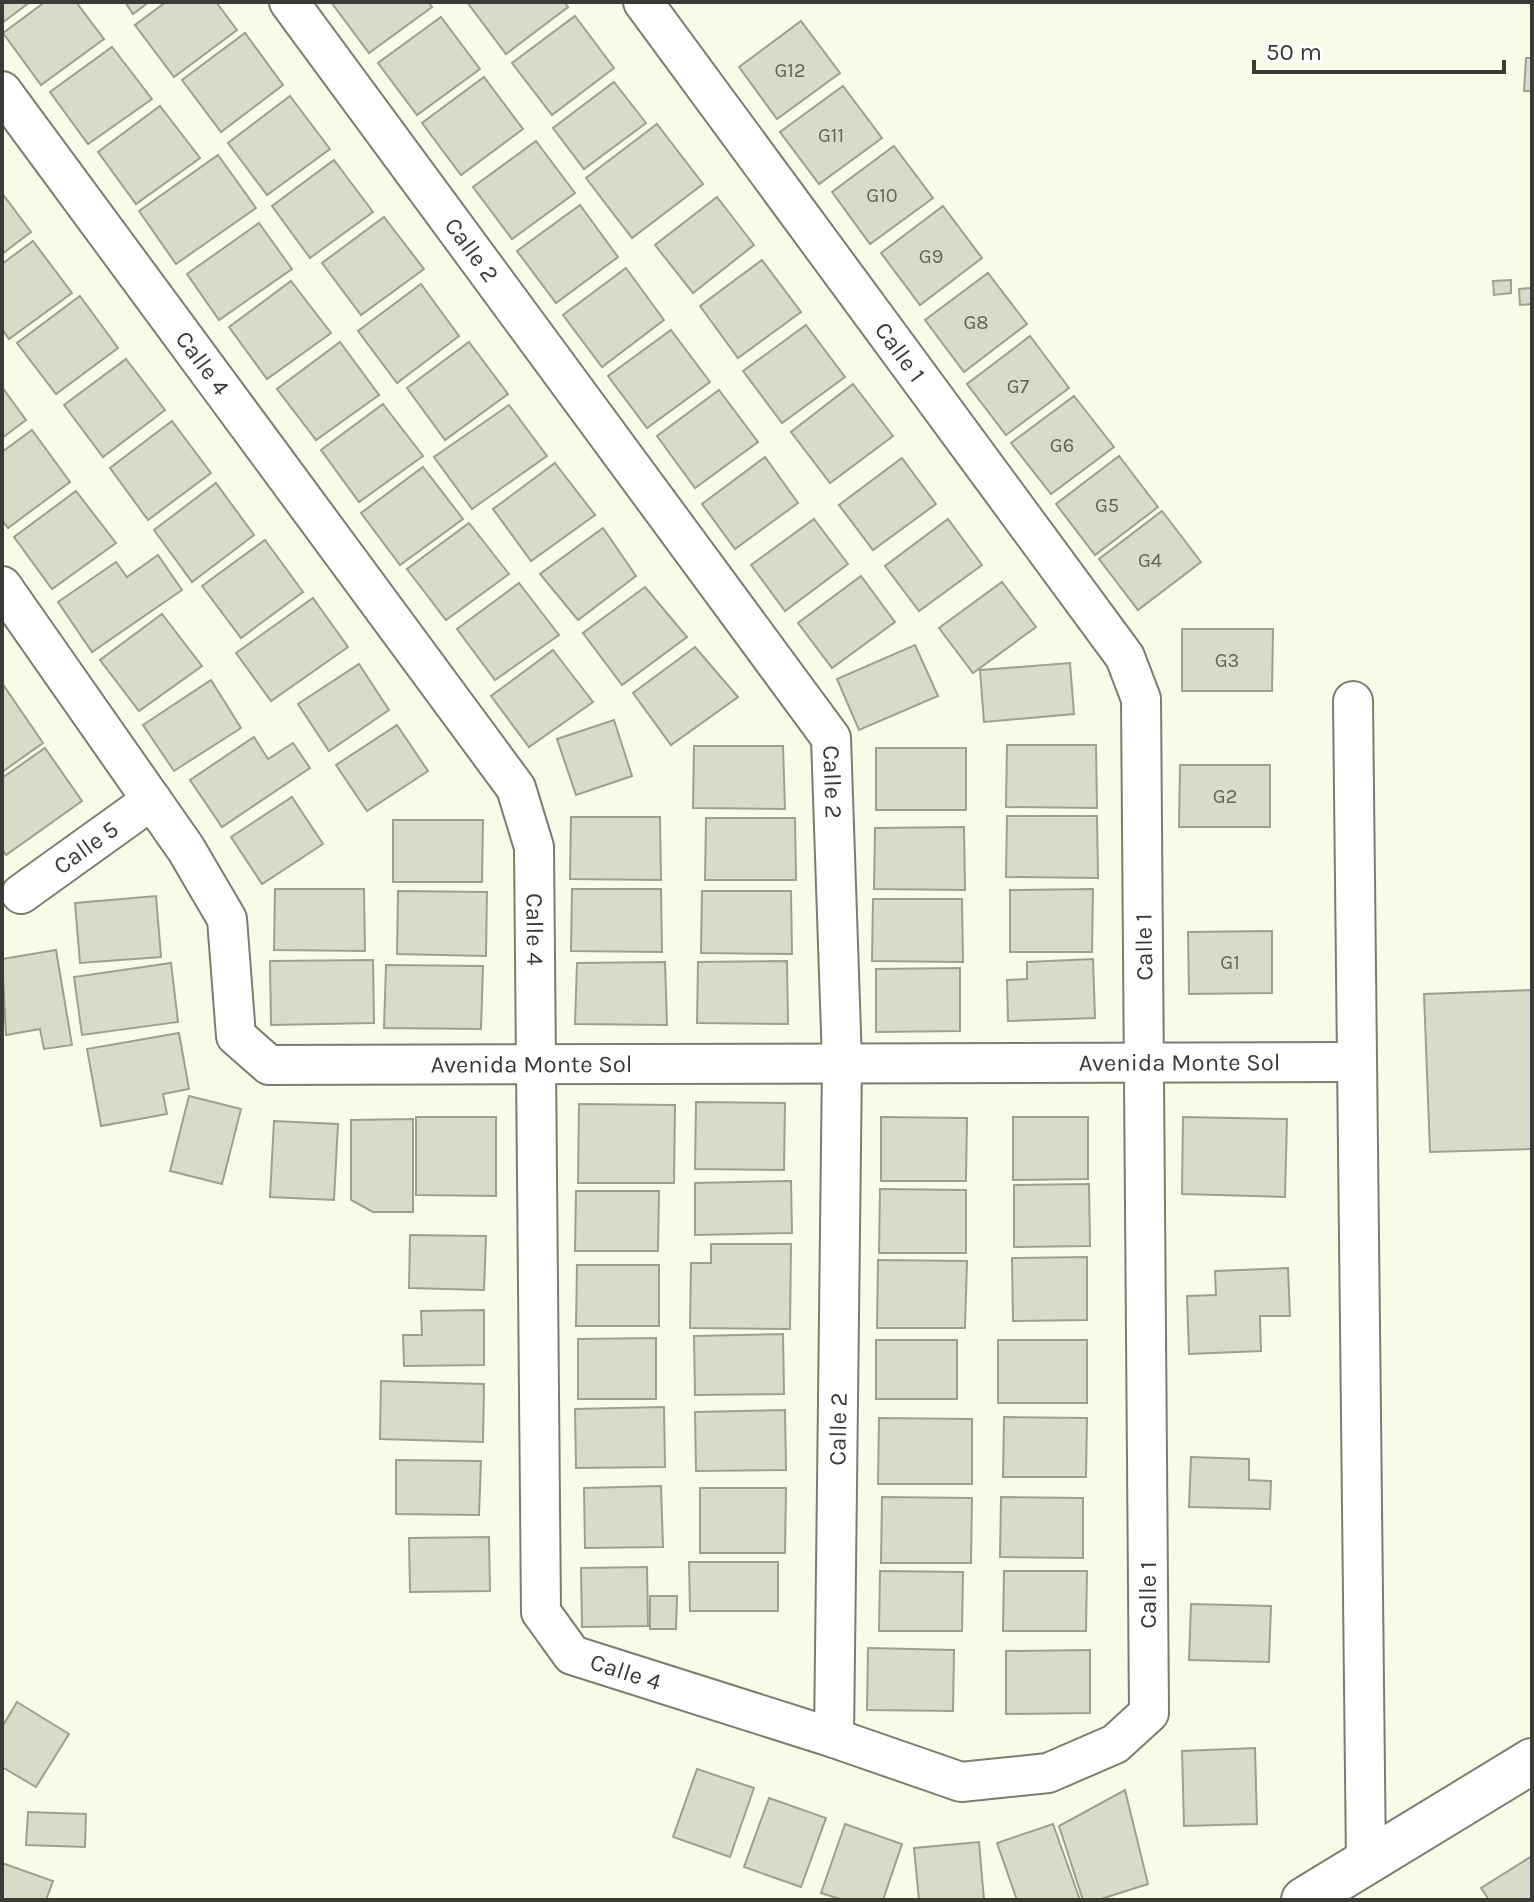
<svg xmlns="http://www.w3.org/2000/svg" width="1534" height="1902" viewBox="0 0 1534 1902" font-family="Karla,sans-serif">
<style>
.building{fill:#dadaca;stroke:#9f9f90;stroke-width:2}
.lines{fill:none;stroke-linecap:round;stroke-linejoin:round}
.street-casing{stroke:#7d7d6f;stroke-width:42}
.secondary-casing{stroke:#7d7d6f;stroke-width:48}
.street{stroke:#fff;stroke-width:38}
.secondary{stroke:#fff;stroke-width:44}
.labels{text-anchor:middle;stroke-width:6;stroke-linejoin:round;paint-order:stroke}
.number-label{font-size:20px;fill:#63635a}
.street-label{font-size:24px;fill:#3b3b35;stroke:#fff}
</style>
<rect width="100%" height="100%" fill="#fafae9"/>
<g class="building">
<polygon points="2,2 30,2 2,23"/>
<polygon points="45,2 76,2 104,39 41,85 3,33"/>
<polygon points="125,2 149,2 133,14"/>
<polygon points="166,2 216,2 237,30 174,77 135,25"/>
<polygon points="331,2 428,2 432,7 369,53"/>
<polygon points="467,2 564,2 568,7 506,54"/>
<polygon points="575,16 614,68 552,115 512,63"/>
<polygon points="441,17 480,69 417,115 378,63"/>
<polygon points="801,21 840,73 777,119 739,67"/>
<polygon points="245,33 283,85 221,132 182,80"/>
<polygon points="112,47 152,99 88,144 50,92"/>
<polygon points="1526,58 1532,58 1532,91 1524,91"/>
<polygon points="484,77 523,129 461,175 422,123"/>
<polygon points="614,82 646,123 584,169 553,128"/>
<polygon points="843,86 882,138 819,184 780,132"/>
<polygon points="290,96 330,149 267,195 228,143"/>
<polygon points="160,106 200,158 136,204 98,152"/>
<polygon points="657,124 703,184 632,238 586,178"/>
<polygon points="536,141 575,193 512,239 473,187"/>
<polygon points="894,146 933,198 870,244 832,192"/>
<polygon points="218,155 256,208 176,264 139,211"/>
<polygon points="334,160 373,212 310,258 272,206"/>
<polygon points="2,193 31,232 2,254"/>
<polygon points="717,197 754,245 693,293 655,245"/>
<polygon points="580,205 618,257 556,303 517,251"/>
<polygon points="943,206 982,258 920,305 881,253"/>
<polygon points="384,217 424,269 361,315 322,263"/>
<polygon points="259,223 292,269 219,320 187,274"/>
<polygon points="33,241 72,293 9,339 2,329 2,264"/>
<polygon points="762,260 801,312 738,358 700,306"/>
<polygon points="626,268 664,320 602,367 563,315"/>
<polygon points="988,273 1027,324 964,372 925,320"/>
<polygon points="1511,280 1511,293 1494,295 1493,281"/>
<polygon points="291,281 331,333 267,379 229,327"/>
<polygon points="421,284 459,336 397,383 358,331"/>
<polygon points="1532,288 1532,304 1520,305 1519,289"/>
<polygon points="80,296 118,348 56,394 17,343"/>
<polygon points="806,325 845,377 782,423 743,371"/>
<polygon points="671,330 710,382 647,428 608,376"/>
<polygon points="1030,336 1069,388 1006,435 967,384"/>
<polygon points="340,342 379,395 316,440 277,389"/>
<polygon points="469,342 508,394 445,440 407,388"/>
<polygon points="126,359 165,410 103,457 64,405"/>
<polygon points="853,384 893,436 830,483 791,432"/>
<polygon points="2,387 26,420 2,438"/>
<polygon points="719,390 758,442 695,488 657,436"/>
<polygon points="1074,396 1114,447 1051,494 1011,443"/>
<polygon points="383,404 423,456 359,502 321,450"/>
<polygon points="509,405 547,456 472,509 434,457"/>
<polygon points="172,421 211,473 148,520 110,468"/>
<polygon points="32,430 70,482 8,528 2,520 2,452"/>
<polygon points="1119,456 1158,507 1095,555 1056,504"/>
<polygon points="765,457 798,503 735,549 702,504"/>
<polygon points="902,458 936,504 873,550 839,505"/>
<polygon points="555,463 595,515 531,561 493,509"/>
<polygon points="423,467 463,519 400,565 361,513"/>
<polygon points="216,483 254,535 192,582 154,530"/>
<polygon points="76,491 116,543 52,589 14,537"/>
<polygon points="1162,511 1201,562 1138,610 1099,559"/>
<polygon points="814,519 848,564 785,611 751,565"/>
<polygon points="948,519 982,565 919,611 885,566"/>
<polygon points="469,523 509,574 446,620 407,569"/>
<polygon points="603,528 636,576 578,620 540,574"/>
<polygon points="265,540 303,592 241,638 202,586"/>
<polygon points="158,555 182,590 92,652 58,602 116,562 127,577"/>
<polygon points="861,576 895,622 832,668 798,623"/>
<polygon points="1002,582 1036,627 973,673 939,628"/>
<polygon points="519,583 559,635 495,680 457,629"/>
<polygon points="645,587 687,637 622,685 583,633"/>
<polygon points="313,598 348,647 271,701 236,653"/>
<polygon points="162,614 202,666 139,711 100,660"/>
<polygon points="1182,629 1273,629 1272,691 1182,691"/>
<polygon points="915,645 938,696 859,730 837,679"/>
<polygon points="695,647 738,697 671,745 633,693"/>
<polygon points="553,650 593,702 529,747 491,696"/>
<polygon points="1070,663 1074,714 984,722 980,670"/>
<polygon points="359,664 389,710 329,751 298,704"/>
<polygon points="211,680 241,728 174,771 143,725"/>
<polygon points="2,683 43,743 2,772"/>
<polygon points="614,720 632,776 576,795 557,739"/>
<polygon points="397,725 428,771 367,811 336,765"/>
<polygon points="254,737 268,759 293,743 310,768 222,827 190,780"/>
<polygon points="1007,745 1096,745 1097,808 1006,807"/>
<polygon points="694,746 783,746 785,809 693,808"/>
<polygon points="45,748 82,801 6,855 2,849 2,778"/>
<rect x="876" y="748" width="90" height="62"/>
<polygon points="1180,765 1270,765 1270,827 1179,827"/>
<polygon points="292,797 323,844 262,884 231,837"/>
<polygon points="1007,816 1097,816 1098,878 1006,877"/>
<polygon points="571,817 660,817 661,880 570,879"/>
<polygon points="706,818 795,818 796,880 705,880"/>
<polygon points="393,820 483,820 482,882 393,882"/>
<polygon points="964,827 965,890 874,889 875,828"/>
<polygon points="275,889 364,889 365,951 274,950"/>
<polygon points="572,889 661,889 662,952 571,951"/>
<polygon points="1093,889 1092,952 1010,952 1010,890"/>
<polygon points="398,891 487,892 486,956 397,954"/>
<polygon points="702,891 791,891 792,954 701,953"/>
<polygon points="156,896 161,957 80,963 75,903"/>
<polygon points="873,899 962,899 963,962 872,961"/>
<polygon points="1272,931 1272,993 1189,994 1188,932"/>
<polygon points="56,950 72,1045 44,1049 40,1029 6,1035 2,959"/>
<polygon points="1093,959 1095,1018 1008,1021 1007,980 1027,979 1027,962"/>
<polygon points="373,960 374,1023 271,1025 270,961"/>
<polygon points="787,961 788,1024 697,1023 698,962"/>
<polygon points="665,962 667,1025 575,1024 577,963"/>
<polygon points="171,963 178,1022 82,1035 74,977"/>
<polygon points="386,965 483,966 481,1029 384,1028"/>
<polygon points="960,968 960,1031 876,1032 876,969"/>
<polygon points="1532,990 1532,1149 1430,1152 1424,994"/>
<polygon points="179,1033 189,1089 163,1094 167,1114 101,1126 87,1049"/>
<polygon points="189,1096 241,1109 222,1184 170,1171"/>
<polygon points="696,1102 785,1103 784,1170 695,1169"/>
<polygon points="579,1104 675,1105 674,1183 578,1183"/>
<polygon points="416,1117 496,1117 496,1196 416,1195"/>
<polygon points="881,1117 967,1118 966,1181 881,1181"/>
<polygon points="1013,1117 1088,1117 1088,1179 1013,1180"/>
<polygon points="1183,1117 1287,1119 1285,1197 1182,1194"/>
<polygon points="413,1119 413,1212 373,1212 351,1200 351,1120"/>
<polygon points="274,1121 338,1124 334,1200 270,1197"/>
<polygon points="791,1181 792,1233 695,1235 695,1183"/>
<polygon points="1089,1184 1090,1246 1014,1247 1014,1185"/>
<polygon points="880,1189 966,1190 966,1253 879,1253"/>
<polygon points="576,1191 659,1191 658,1251 575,1251"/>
<polygon points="410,1235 486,1236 484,1290 409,1288"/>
<polygon points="711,1244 791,1244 790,1329 690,1328 691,1263 711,1263"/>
<polygon points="1087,1257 1087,1320 1013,1321 1012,1258"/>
<polygon points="878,1260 967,1261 965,1328 877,1328"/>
<polygon points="577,1265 659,1265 659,1326 576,1326"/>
<polygon points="1288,1268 1290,1316 1260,1316 1261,1351 1189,1354 1187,1296 1216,1295 1215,1271"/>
<polygon points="484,1310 484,1365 404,1366 403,1335 422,1335 421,1311"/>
<polygon points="783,1334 784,1394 695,1395 694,1336"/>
<polygon points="656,1338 656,1399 578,1399 578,1339"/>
<rect x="876" y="1340" width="81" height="59"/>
<rect x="998" y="1340" width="89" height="63"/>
<polygon points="381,1381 484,1384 483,1442 380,1439"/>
<polygon points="664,1407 665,1467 576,1468 575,1409"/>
<polygon points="785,1410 786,1470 696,1471 695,1412"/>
<polygon points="1004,1417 1087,1418 1086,1477 1003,1477"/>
<polygon points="879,1418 972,1419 972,1484 878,1484"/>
<polygon points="1191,1457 1249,1459 1249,1480 1271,1481 1270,1509 1189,1507"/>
<polygon points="396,1460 481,1461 479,1515 396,1514"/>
<polygon points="661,1486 663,1547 585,1548 584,1488"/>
<polygon points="700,1488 786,1488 785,1553 700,1553"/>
<polygon points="882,1497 972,1498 971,1563 881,1563"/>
<polygon points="1001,1497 1083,1498 1083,1558 1000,1557"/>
<polygon points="489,1537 490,1591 410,1592 409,1538"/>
<polygon points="689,1562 778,1562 778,1611 690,1611"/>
<polygon points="647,1567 648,1626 582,1627 581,1568"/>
<polygon points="880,1571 963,1572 962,1631 879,1631"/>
<polygon points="1004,1571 1087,1571 1086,1631 1003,1631"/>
<polygon points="650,1596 677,1596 676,1629 650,1629"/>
<polygon points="1191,1604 1271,1606 1269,1662 1189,1660"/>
<polygon points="868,1648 954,1650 953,1711 867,1710"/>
<polygon points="1090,1650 1090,1713 1006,1714 1006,1651"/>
<polygon points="17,1702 69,1734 36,1787 2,1767 2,1727"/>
<polygon points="1255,1748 1257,1824 1184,1826 1182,1751"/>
<polygon points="697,1769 754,1788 730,1857 673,1837"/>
<polygon points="1125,1790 1148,1884 1098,1900 1083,1900 1059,1826"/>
<polygon points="769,1798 826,1818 801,1887 744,1867"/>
<polygon points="28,1812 86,1814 85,1847 26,1845"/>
<polygon points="845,1824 902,1844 883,1900 843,1900 821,1893"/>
<polygon points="1053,1824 1080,1900 1017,1900 997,1843"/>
<polygon points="979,1842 984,1900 919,1900 914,1848"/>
<polygon points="1532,1856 1532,1900 1489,1900 1481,1888"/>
<polygon points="2,1863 53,1881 46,1900 2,1900"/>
</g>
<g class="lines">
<g class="street-casing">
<g id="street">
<path id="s1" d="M 289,2 L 831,738 L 842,1062 L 834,1738"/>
<path id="s2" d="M 2,91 L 516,788 L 534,847 L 541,1612 L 572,1655 L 834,1738 L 961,1782 L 1048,1773 L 1115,1744 L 1149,1713 L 1141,699 L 1125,657 L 643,2"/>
<path id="s3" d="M 2,586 L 186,849 L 227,919 L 236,1036 L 269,1065 L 1355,1062"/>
<polyline points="1353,701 1366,1863"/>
<path id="s4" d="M 21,894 L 152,800"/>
</g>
</g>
<g class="secondary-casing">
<polyline id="secondary" points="1304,1900 1532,1761"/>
</g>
<use href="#street" class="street"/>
<use href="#secondary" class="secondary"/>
</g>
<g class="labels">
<g class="number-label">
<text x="790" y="77">G12</text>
<text x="831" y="142">G11</text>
<text x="882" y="202">G10</text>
<text x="931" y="263">G9</text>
<text x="976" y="329">G8</text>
<text x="1018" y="393">G7</text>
<text x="1062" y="452">G6</text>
<text x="1107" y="512">G5</text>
<text x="1150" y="567">G4</text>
<text x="1227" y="667">G3</text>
<text x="1225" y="803">G2</text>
<text x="1230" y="969">G1</text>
</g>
<g class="street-label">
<text dy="8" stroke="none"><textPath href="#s1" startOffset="308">Calle 2</textPath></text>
<text transform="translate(900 352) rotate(54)" y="8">Calle 1</text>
<text dy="8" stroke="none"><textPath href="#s2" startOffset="338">Calle 4</textPath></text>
<text dy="8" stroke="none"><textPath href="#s1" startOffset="958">Calle 2</textPath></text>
<text dy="8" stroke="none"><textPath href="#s4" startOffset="80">Calle 5</textPath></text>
<text dy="8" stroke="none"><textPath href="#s2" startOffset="1010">Calle 4</textPath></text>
<text transform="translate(1144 947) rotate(-91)" y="8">Calle 1</text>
<text dy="8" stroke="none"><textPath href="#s3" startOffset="1474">Avenida Monte Sol</textPath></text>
<text dy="8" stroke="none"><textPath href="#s3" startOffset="826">Avenida Monte Sol</textPath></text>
<text transform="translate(838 1429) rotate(-89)" y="8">Calle 2</text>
<text transform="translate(1148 1595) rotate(-90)" y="8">Calle 1</text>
<text dy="8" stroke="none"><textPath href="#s2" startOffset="1802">Calle 4</textPath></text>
</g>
</g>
<rect width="1534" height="1902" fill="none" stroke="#3b3b35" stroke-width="8"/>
<path d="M1254 60v12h250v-12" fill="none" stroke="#3b3b35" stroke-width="4"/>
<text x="1266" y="60" font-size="24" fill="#3b3b35" stroke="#ffffff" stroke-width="6" paint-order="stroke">50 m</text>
</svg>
